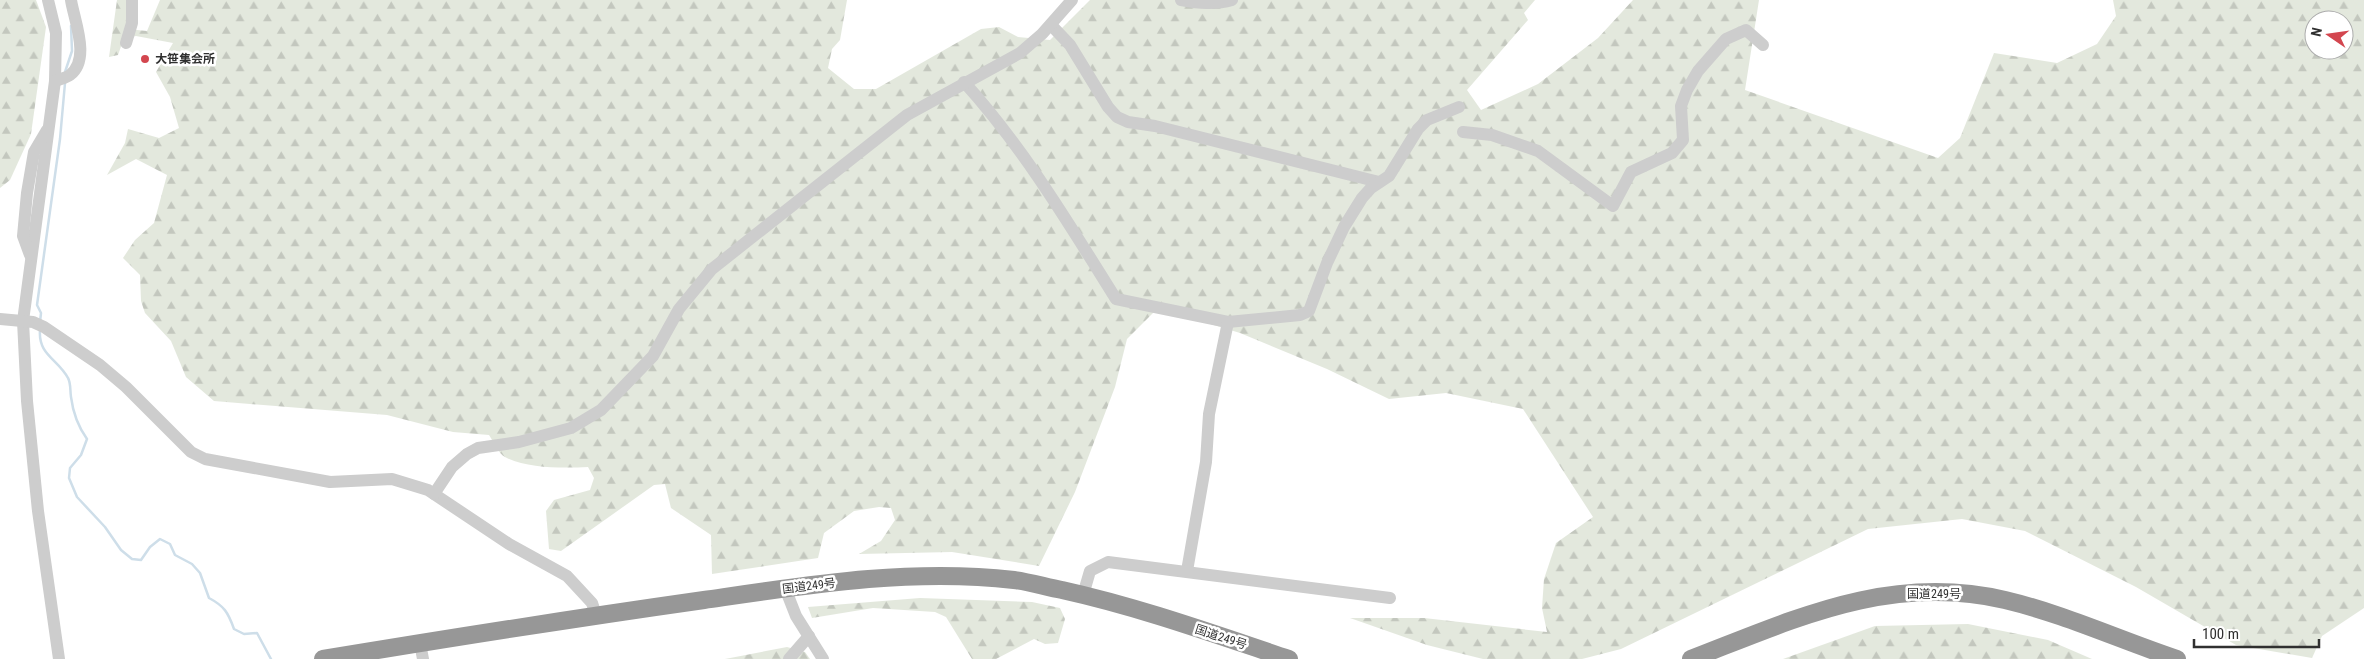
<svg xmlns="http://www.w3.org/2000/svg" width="2364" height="659" viewBox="0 0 2364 659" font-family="'Roboto Condensed','Noto Sans JP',sans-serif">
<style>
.forest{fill:url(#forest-firs);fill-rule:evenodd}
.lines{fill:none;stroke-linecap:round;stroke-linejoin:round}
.stream{stroke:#cedee9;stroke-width:2.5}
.minor{stroke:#cdcdcd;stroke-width:12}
.highway{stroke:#979797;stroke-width:18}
.poi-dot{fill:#d3464f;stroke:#fff;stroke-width:2}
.labels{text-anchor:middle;stroke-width:5;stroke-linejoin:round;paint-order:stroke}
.poi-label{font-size:12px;font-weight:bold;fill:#303030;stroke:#fff;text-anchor:start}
.street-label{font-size:12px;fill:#303030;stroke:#fff}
</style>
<defs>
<pattern id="forest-firs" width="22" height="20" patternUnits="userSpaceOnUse" patternTransform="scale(1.25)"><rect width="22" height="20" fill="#e3e8dd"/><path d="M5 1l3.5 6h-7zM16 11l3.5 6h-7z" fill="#c3c7be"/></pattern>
</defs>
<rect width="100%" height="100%" fill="#fff"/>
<g class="forest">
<polygon points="0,0 36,0 46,27 31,134 10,180 0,188"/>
<path d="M 117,0 L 131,0 L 127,29 L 147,31 L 160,0 L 847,0 L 840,40 L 832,49 L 828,68 L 854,89 L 876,89 L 981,29 L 999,27 L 1018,37 L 1050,40 L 1090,0 L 1535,0 L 1524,13 L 1528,20 L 1467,90 L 1481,110 L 1538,84 L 1598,38 L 1633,0 L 1759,0 L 1745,90 L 1938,158 L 1960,138 L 1994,53 L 2057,63 L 2097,44 L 2116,16 L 2113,0 L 2364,0 L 2364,608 L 2322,636 L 2312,658 L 2236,645 L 2136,587 L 2025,531 L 1962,519 L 1868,529 L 1621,649 L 1582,659 L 1483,659 L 1427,645 L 1350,618 L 1424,618 L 1547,632 L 1542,608 L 1544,579 L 1556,543 L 1593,517 L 1523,409 L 1446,393 L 1389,399 L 1327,369 L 1240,333 L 1158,308 L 1127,339 L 1115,387 L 1075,492 L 1039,566 L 952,552 L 859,554 L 881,541 L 895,520 L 891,508 L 879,507 L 854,511 L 824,533 L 818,558 L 712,574 L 711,535 L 671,508 L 665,484 L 654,485 L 561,551 L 549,549 L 546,511 L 554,500 L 590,490 L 594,478 L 588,467 C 565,468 527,469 505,457 C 499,454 493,441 489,435 L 453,432 L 387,415 L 214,401 L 186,377 L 171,341 L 145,313 L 141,301 L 140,275 L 123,258 L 135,240 L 154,223 L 167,175 L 136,159 L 107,175 L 125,143 L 128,129 L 159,138 L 179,128 L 170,97 L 156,72 L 173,43 L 136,36 L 124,38 L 118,55 L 109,57 ZM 2314,20 L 2344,20 L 2344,50 L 2314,50 Z"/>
<polygon points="920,598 1032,602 1060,608 1065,619 1058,643 1045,644 1034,639 996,659 972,659 946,617 935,612 873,608 812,618 808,607"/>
<polygon points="1968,624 2048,640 2092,659 1783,659 1875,626"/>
<polygon points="787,647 805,652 810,659 725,659"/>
</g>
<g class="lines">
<g class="stream">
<polyline points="65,72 72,51 71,26"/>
<polyline points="40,322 41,313 37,305 60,139 65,83"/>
<path d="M 40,330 C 38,355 58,359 68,378 C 71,383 70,391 71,397 C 73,413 77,425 87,439 L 81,455 L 70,468 L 69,478 L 77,497 L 105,527 L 121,550 L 132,559 L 141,560 L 150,547 L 160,539 L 170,544 L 175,555 L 192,564 L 200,573 L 209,598 C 224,606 228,612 234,629 L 244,634 L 257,633 L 271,659"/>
</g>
<g class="minor">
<polyline points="48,0 56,33 55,81 23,321 27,401 38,511 59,659"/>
<path d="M 1181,0 C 1198,3 1215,5 1232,0"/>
<polyline points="1051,25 1070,45 1108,107 1117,117 1128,122 1155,126 1379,182"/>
<polyline points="126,43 132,23 132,0"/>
<path d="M 55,81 C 60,79 66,78 70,75 C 91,59 74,20 71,0"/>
<path d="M 964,82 C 1023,147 1069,224 1116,299 L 1228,322 L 1300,315 L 1309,311 L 1327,263 L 1344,227 L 1362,198 L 1371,188 L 1389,176 L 1418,129 L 1427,120 L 1459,107"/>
<polyline points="1463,132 1492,135 1538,151 1613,206 1631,172 1672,153 1683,140 1681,106 1687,90 1698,71 1726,39 1746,30 1763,45"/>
<polyline points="30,255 23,236 27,193 34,152 47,130"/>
<polyline points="0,319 33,322 44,327 100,365 126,387 191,452 205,459 330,482 392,479 428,490 509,544 567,576 592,603 596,615"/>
<polyline points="434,494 452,467 467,454 478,448 519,442 571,428 601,410 653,356 679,309 712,269 907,115 1020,53 1042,34 1072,0"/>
<polyline points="1187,571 1206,462 1209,414 1228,322"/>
<polyline points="785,588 796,616 823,659"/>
<polyline points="1083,595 1090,571 1108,562 1390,598"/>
<polyline points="420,643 423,659"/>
<polyline points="789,659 809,636"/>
</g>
<g class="highway">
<path d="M 323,659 C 450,638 577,618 704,600 C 807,585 910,568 1014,580 C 1030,582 1046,587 1062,590 C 1139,607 1214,634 1289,659"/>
<path d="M 1691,659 C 1795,619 1890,573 2005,600 C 2064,614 2120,640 2177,659"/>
</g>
</g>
<circle class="poi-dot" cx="145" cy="59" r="5"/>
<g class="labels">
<g class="poi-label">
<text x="155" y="63">大笹集会所</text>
</g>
<g class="street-label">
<text transform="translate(809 586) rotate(-7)" y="4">国道249号</text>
<text x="1934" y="598">国道249号</text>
<text transform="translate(1221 637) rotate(18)" y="4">国道249号</text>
</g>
</g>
<g transform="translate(2329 35) rotate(283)"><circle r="24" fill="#ffffff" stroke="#acacac"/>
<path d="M0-4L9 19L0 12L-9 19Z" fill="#d3464f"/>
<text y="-8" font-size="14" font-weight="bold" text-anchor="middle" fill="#303030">N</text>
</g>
<path d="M2194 639v8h125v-8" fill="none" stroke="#303030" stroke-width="2.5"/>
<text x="2202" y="639" font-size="15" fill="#303030" stroke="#ffffff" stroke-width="4" paint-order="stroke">100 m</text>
</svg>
